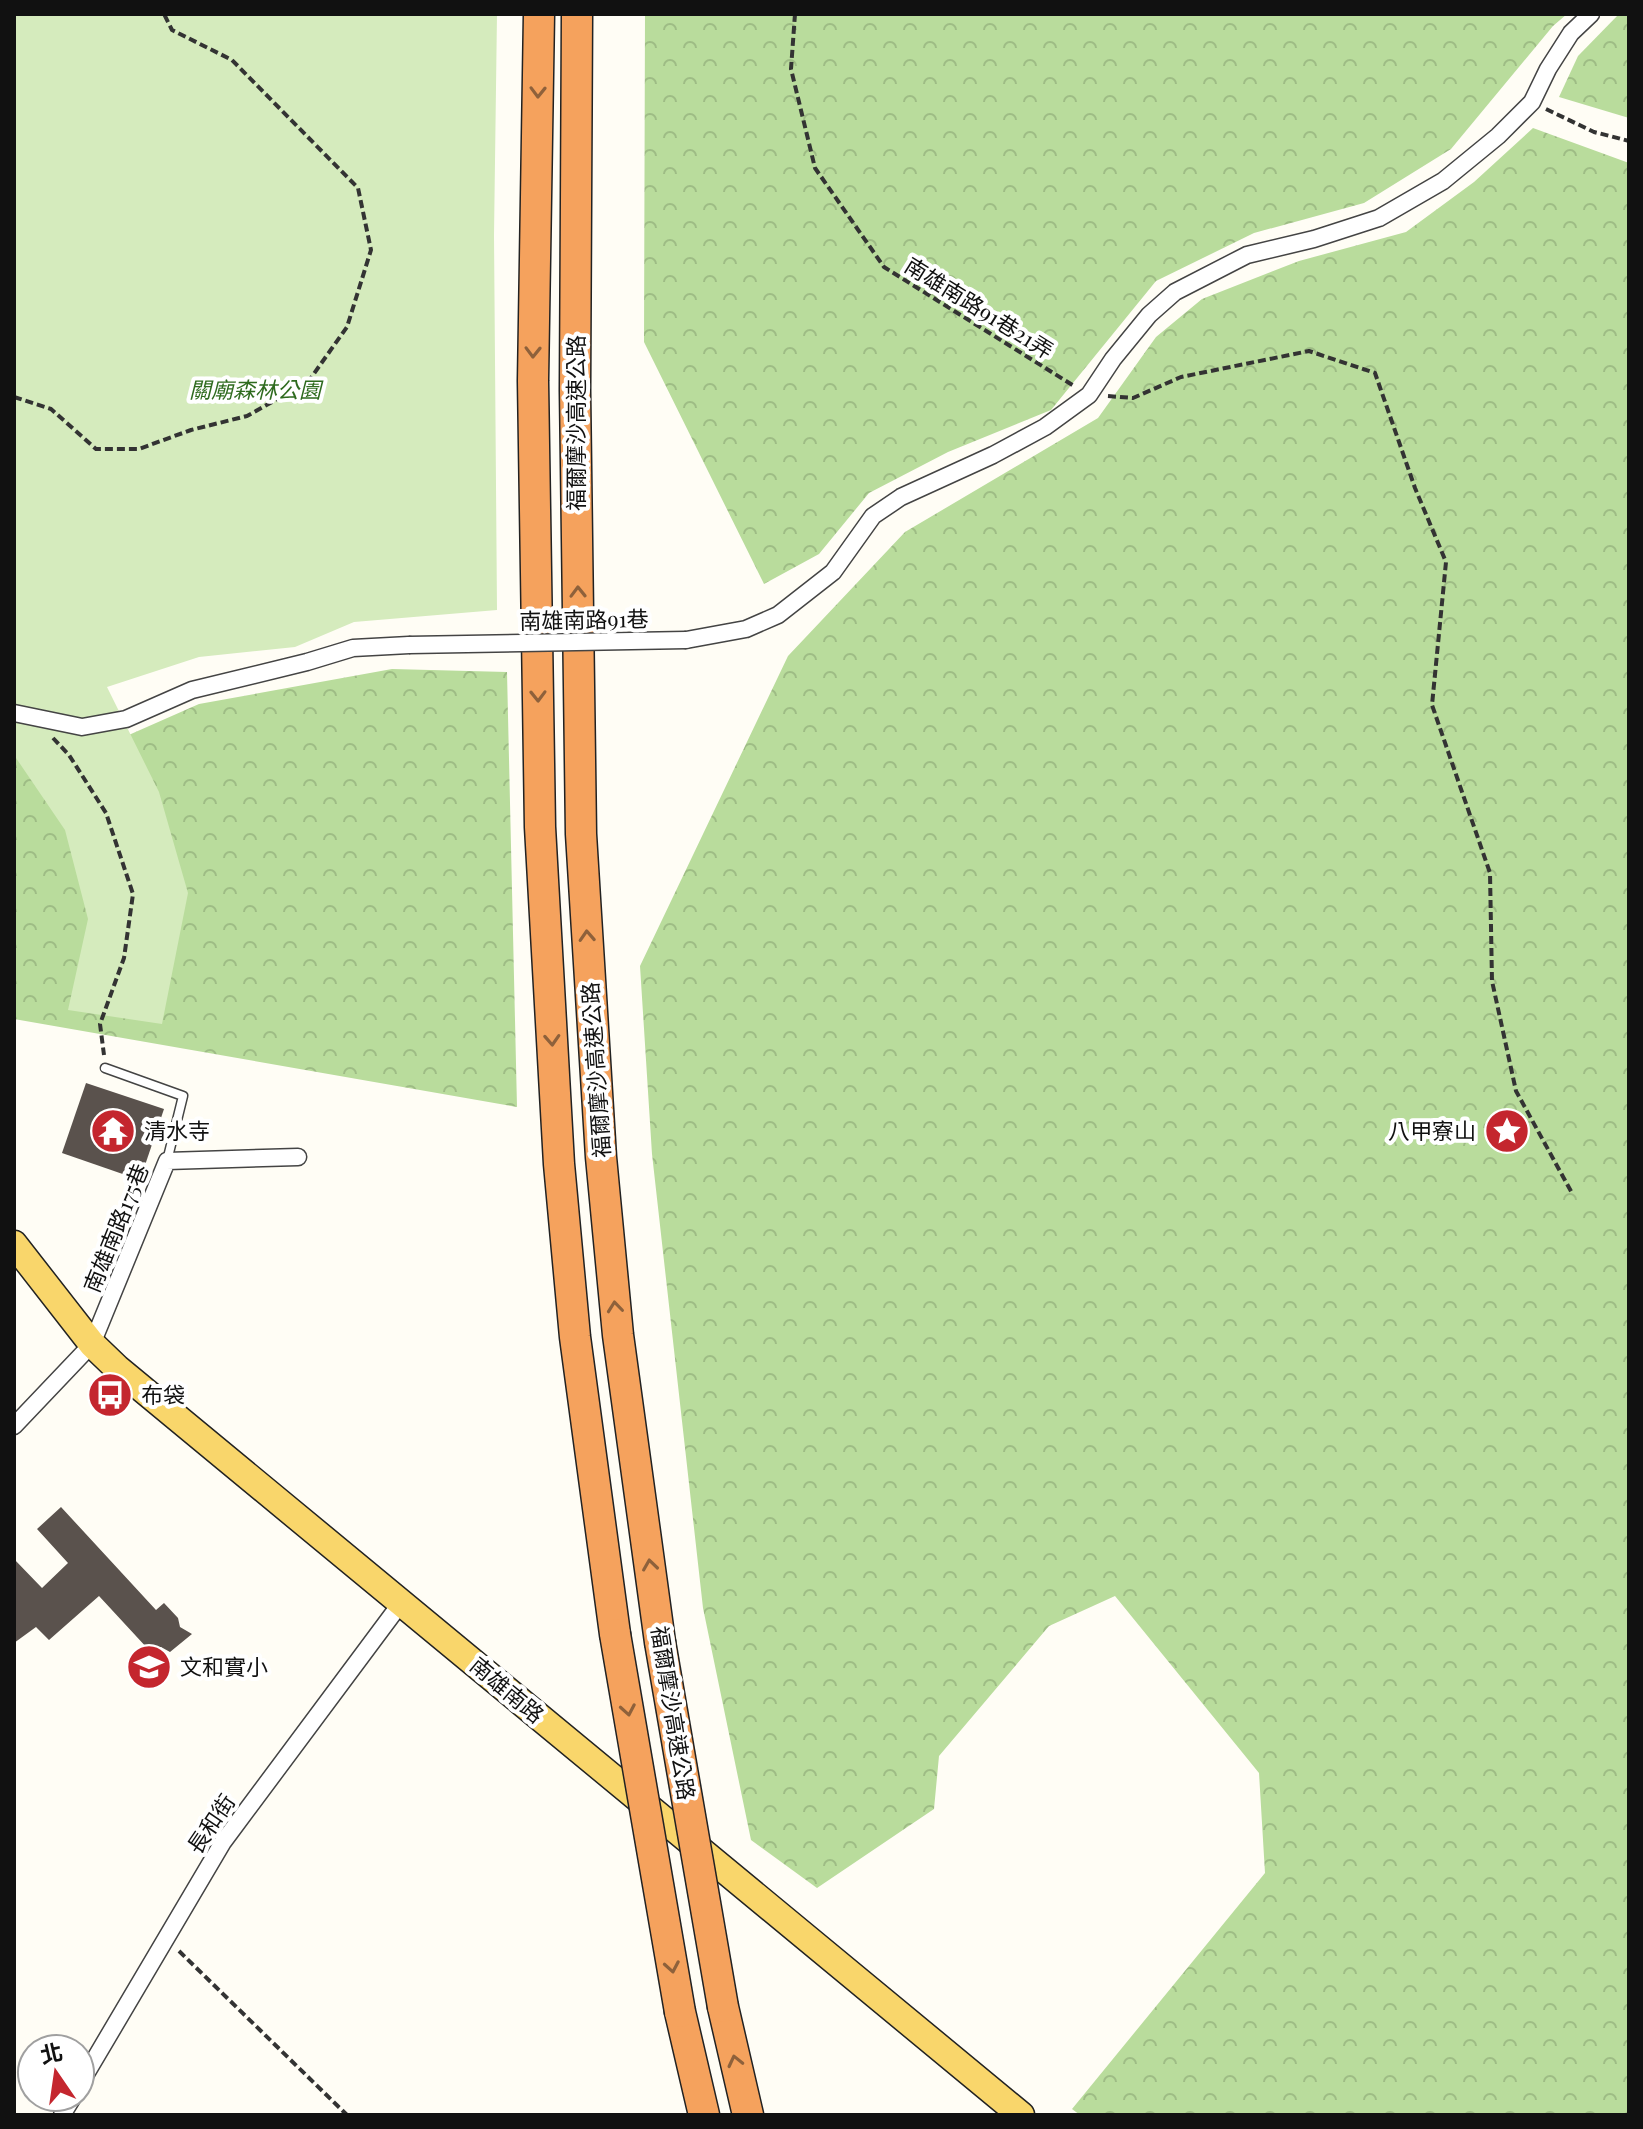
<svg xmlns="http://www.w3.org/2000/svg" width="1643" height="2129" viewBox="0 0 1643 2129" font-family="'Playfair Display','Noto Sans TC',serif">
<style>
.forest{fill:url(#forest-crowns)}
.park{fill:#d5ebbd}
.building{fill:#5a524d}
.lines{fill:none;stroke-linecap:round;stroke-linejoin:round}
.lane-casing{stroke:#444;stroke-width:11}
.street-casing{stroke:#444;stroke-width:19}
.primary-casing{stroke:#222;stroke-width:29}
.highway-casing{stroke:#222;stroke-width:33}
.path{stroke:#333;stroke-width:4;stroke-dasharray:8 4;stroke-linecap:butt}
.lane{stroke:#fff;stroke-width:8}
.street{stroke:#fff;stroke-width:16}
.primary{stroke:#f9d66b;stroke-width:26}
.highway{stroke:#f5a25d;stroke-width:30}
.street-bridge-casing{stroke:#444;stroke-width:19;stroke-linecap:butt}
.highway-bridge-casing{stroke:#222;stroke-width:33;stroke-linecap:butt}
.street-bridge{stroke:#fff;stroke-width:16}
.highway-bridge{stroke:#f5a25d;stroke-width:30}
.oneway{stroke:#8e613b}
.labels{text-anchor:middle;stroke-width:8;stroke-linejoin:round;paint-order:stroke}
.street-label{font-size:22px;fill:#111;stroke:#fff}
.park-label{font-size:22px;font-style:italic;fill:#2f6b1f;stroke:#fff}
.poi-label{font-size:22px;fill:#111;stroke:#fff;text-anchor:start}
</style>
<defs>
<pattern id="forest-crowns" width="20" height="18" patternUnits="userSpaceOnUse" patternTransform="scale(2)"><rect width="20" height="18" fill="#b9dc9c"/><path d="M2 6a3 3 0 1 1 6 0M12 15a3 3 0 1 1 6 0" fill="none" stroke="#9ebc85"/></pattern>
</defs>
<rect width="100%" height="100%" fill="#fffdf5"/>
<g class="forest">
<polygon points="645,14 1567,14 1553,26 1451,149 1364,203 1254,233 1156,281 1051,410 948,452 869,493 819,554 764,584 644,342"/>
<polygon points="1619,14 1629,14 1629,118 1559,97 1578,56"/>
<polygon points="1533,128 1629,163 1629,2115 1080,2115 1072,2109 1265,1873 1259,1773 1115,1596 1049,1626 939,1756 934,1809 817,1888 751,1840 703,1608 652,1154 640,966 788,656 905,532 1098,418 1156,337 1202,299 1299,261 1406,232 1474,182"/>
<polygon points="392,669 507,672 517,1107 14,1019 14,736 82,749 131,734 199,704"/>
</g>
<polygon class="park" points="14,14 497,14 494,235 497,610 354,622 295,647 199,657 107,687 159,792 188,893 162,1024 68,1010 88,919 65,830 14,755"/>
<g class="building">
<polygon points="86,1083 164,1109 140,1180 62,1153"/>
<polygon points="61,1507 156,1610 164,1603 178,1618 180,1627 192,1634 170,1652 161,1647 148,1649 99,1596 49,1640 36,1627 14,1643 14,1559 42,1588 68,1563 37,1529"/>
</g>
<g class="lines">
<g class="lane-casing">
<polyline id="lane" points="105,1068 183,1096 167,1161"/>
</g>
<g class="street-casing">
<g id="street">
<polyline points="686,640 746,629 778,615 833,572 873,516 901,497 993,455 1045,427 1089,395 1113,359 1149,315 1175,292 1247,255 1314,239 1379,218 1443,181 1498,136 1532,102 1548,69 1571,33 1591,14"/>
<polyline points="14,713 82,727 126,719 192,690 307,662 353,648 409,645"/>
<polyline points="14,1426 92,1344 167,1161 298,1157"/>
<polyline points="80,2084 223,1842 401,1603"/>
<polyline points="62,2115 73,2097"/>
</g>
</g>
<g class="primary-casing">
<polyline id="primary" points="14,1244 92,1344 117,1368 1021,2115"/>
</g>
<g class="highway-casing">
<g id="highway">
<polyline points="539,14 533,381 540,827 559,1164 575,1337 615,1634"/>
<polyline points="577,14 575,391 581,834 601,1157 618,1335 660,1642"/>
<polyline points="723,2007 748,2115"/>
<polyline points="680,2012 704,2115"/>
</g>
</g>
<g class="path">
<polyline points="795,14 791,69 815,168 884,267 1074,386"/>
<polyline points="1546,109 1594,132 1629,141"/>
<polyline points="1108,396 1133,398 1181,377 1309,351 1375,373 1415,488 1446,562 1432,705 1490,873 1492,981 1516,1091 1572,1193"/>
<polyline points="14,397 51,409 96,449 139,449 191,430 247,416 308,382 347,327 371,250 358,188 232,60 172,30 164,14"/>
<polyline points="53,738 69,755 106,813 133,894 124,958 100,1024 104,1055"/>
<polyline points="179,1951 347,2115"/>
</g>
<use href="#lane" class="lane"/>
<use href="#street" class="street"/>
<use href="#primary" class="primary"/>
<use href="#highway" class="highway"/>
<g class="street-bridge-casing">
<polyline id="street-bridge" points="409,645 686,640"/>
</g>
<g class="highway-bridge-casing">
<g id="highway-bridge">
<polyline points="615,1634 680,2012"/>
<polyline points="660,1642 723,2007"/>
</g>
</g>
<use href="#street-bridge" class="street-bridge"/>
<use href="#highway-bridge" class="highway-bridge"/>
</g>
<defs><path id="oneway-chevron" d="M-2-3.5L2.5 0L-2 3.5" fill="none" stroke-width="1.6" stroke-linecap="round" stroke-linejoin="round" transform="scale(2)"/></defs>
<g class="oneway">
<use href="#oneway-chevron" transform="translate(538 92) rotate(91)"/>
<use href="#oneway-chevron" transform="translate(533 352) rotate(91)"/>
<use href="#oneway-chevron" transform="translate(578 592) rotate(-91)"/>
<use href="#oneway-chevron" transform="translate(538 696) rotate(89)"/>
<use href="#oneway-chevron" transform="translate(587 936) rotate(-93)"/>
<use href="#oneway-chevron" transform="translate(552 1040) rotate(87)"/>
<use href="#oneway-chevron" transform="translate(615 1307) rotate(-96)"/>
<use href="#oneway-chevron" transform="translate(650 1565) rotate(-98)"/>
<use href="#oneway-chevron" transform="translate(628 1710) rotate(80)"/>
<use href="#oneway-chevron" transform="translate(672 1967) rotate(80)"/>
<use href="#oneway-chevron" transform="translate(735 2061) rotate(-103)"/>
</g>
<defs>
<g id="temple-disc" transform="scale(2.3)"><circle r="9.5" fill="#c4262e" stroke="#fff"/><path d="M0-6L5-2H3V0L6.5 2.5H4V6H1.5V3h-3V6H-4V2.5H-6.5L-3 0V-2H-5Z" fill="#fff"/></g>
<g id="sight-disc" transform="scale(2.3)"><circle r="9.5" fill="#c4262e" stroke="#fff"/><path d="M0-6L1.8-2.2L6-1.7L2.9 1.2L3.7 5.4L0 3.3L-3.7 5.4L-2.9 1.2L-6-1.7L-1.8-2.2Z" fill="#fff"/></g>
<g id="bus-disc" transform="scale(2.3)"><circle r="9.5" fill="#c4262e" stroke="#fff"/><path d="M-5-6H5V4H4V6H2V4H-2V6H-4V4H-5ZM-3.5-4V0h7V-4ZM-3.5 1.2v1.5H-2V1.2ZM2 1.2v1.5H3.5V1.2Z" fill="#fff"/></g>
<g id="school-disc" transform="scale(2.3)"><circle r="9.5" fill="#c4262e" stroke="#fff"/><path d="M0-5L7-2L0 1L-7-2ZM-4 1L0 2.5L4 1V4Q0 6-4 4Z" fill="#fff"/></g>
</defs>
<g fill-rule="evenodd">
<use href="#temple-disc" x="113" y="1131"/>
<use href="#sight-disc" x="1507" y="1131"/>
<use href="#bus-disc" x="110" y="1395"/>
<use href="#school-disc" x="149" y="1667"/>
</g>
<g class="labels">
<g class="street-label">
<text transform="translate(979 308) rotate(32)" y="8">南雄南路91巷21弄</text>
<text transform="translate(576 423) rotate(-90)" y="8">福爾摩沙高速公路</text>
<text transform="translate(584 620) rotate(-1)" y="8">南雄南路91巷</text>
<text transform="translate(596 1070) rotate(-94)" y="8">福爾摩沙高速公路</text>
<text transform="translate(116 1228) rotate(-68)" y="8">南雄南路175巷</text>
<text transform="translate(507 1690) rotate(40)" y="8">南雄南路</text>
<text transform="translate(673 1713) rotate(81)" y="8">福爾摩沙高速公路</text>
<text transform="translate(211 1824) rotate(-56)" y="8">長和街</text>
</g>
<g class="park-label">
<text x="255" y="398">關廟森林公園</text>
</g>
<g class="poi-label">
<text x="144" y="1139">清水寺</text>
<text x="1476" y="1139" text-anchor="end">八甲寮山</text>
<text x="141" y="1403">布袋</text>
<text x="180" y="1675">文和實小</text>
</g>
</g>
<rect width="1643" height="2129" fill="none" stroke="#111111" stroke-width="32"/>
<g transform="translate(56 2073) rotate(347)"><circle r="38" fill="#ffffff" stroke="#a0a0a0" stroke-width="2"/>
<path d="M0-6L14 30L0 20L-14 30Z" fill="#c4262e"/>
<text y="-12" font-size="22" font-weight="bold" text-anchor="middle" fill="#111111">北</text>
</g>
</svg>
